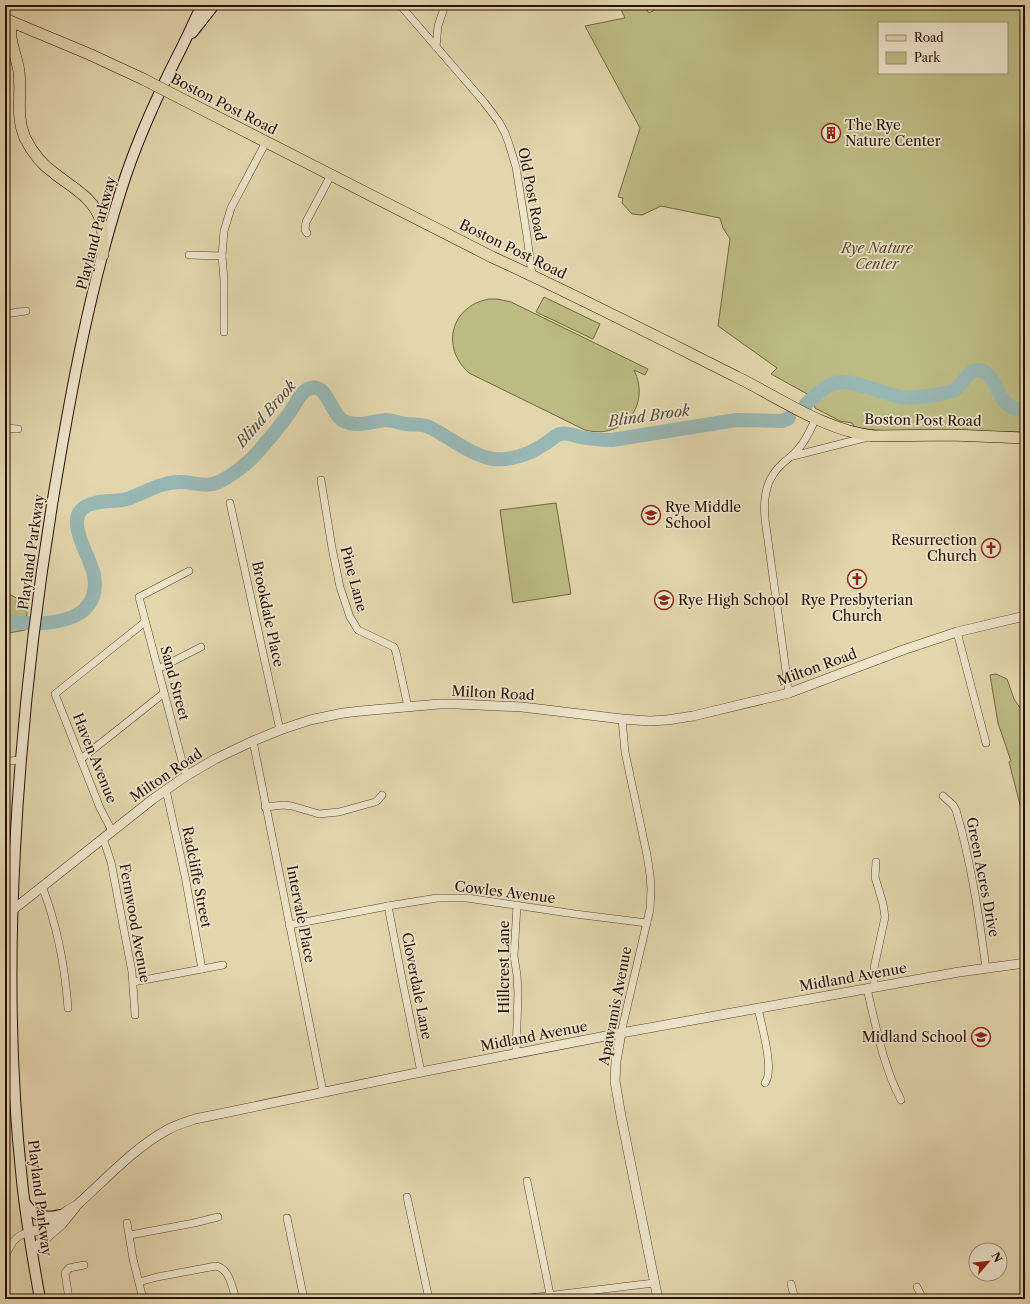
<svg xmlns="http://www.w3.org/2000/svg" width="1030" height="1304" viewBox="0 0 1030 1304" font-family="'Libre Caslon Text',serif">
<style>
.green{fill:#bcbb84;stroke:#726642;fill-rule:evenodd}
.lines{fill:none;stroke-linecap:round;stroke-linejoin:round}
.river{stroke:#98b7b4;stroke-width:14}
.minor-casing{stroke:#57422b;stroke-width:8}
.tertiary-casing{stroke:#57422b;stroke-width:10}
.secondary-casing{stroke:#281100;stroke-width:12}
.primary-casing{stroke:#281100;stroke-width:12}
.minor{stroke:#ede4ca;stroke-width:7}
.tertiary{stroke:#ede4ca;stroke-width:9}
.secondary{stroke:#ede4ca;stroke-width:10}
.primary{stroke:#e3d6ad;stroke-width:11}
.primary-bridge-casing{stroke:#281100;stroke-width:12;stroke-linecap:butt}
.primary-bridge{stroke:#e3d6ad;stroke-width:11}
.labels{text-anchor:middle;stroke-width:3.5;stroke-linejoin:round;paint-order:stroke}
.street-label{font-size:14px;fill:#281100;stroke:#ede4ca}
.poi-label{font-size:14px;fill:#281100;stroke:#ede4ca;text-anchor:start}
.park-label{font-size:14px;font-style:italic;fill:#5c4c2e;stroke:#ede4ca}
.water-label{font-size:15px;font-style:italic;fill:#4f4b3f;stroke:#ede4ca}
</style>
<rect width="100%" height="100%" fill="#e3d6ad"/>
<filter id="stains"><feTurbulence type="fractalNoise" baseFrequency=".005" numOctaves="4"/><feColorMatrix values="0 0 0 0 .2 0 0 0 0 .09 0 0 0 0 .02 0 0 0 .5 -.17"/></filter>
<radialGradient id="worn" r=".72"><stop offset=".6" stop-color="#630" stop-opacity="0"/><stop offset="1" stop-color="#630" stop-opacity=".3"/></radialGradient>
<g class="green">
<path d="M 619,5 L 643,5 L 649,13 L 664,5 L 1025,5 L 1025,432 L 887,431 L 855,428 L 852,423 L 840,421 L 815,408 L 814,403 L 818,400 L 771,374 L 777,368 L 718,326 L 730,239 L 723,228 L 720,218 L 661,206 L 642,215 L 632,214 L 622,203 L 623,198 L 618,197 L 640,128 L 585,26 L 625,18 ZM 879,23 L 1007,23 L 1007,73 L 879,73 Z"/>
<polygon points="544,297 600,324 593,339 536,312"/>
<path d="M 489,299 L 497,299 L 511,302 L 648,369 L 645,375 L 634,370 C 651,405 624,440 585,430 L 469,373 C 440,347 451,306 489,299 Z"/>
<polygon points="556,503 571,594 513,603 500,510"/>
<polygon points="5,592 28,604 25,630 9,633 5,636"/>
<polygon points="996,674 1007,679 1014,699 1025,715 1025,824 1009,762 1011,761 998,723 990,675"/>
</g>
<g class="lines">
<g class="river">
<path d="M 806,404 C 815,396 824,386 836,383 C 854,379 882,394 901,397 C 914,399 928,396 940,394 C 947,393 952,392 957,388 C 965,382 970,366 983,371 C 995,376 997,395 1006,403 C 1011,408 1019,409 1025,412"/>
<path d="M 5,621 C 39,626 103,627 94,575 C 90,554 57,511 95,503 C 105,500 116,502 127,499 C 145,493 160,482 180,482 C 194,482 206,488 219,482 C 231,476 246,465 255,455 C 266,443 280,426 290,412 C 294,406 297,400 301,395 C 303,392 307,389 311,388 C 327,384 331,413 342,420 C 347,423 353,424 358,424 C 367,424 376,421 386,420 C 391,420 396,422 401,423 C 411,426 420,423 429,427 C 448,436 473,457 494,459 C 510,461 530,454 543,445 C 549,442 554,436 560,434 C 567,432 573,435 580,437 C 590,439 601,440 612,440 L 736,420 L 782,421 L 789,418"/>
</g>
<g class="minor-casing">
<g id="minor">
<polyline points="400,5 484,102 499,122 505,133 509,144 516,167 527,236 532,275"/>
<polyline points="436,47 438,26 445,5"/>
<polyline points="307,233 305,230 306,222 331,175"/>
<polyline points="189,255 222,256"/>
<polyline points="5,314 26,311"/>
<polyline points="224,332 224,280 222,256 224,231 231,208 266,142"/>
<polyline points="5,428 18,429"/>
<polyline points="793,456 868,437"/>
<polyline points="321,480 332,548 340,587 350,617 358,630 394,647 396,652 408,707"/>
<polyline points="230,503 280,730"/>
<polyline points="957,632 986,743"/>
<polyline points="158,669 201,647"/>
<path d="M 789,693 L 765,519 C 763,497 766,478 783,463 C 789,458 795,454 799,448 C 807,439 811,428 816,418"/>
<polyline points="253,741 323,1092"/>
<polyline points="81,759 164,693"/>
<polyline points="5,760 9,761 21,760"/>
<polyline points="186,776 139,597 189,571"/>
<polyline points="166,790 185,876 202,969"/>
<path d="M 943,796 L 953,805 L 956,810 C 971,862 979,915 986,969"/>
<polyline points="265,807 284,805 292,806 319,814 339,812 375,802 378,800 382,795"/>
<polyline points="112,831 100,808 55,694 145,622"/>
<polyline points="103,838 111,862 132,972 135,1015"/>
<path d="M 42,886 C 57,925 65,967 68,1008"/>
<polyline points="388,906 402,979 421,1072"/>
<polyline points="289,925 388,906 437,898 467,898 575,914 647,923"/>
<polyline points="133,982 223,965"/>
<polyline points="874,987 874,968 885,917 883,904 875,877 876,862"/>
<path d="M 867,989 C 876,1026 883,1066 901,1100"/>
<path d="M 758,1008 C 761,1024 775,1070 765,1083"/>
<polyline points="621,1033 650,909 651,889 650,875 647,855 625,752 622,719"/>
<polyline points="516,1054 518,994 517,975 514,956 517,905"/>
<polyline points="527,1181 551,1299"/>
<polyline points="407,1197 429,1299"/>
<polyline points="287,1218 304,1299"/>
<polyline points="127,1223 133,1259 143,1299"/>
<polyline points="130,1235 194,1223 218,1217"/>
<path d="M 5,1258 C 10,1245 14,1236 29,1232"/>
<path d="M 139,1282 L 157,1277 L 216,1266 C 230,1269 232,1288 236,1299"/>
<polyline points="791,1284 795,1299"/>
<polyline points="917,1287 923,1299"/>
<polyline points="69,1299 65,1273 69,1268 84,1265"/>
<polyline points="521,1299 654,1283"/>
</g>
</g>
<g class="tertiary-casing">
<g id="tertiary">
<polyline points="5,916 153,799 186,776 215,759 253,741 280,730 310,720 343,713 361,711 439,704 457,704 522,707 622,719 650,721 667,720 693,716 789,693 903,650 957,632 1025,616"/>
<polyline points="621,1033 616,1061 615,1081 621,1116 658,1299"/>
<path d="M 29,1232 L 43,1229 L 68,1210 L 77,1205 C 105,1180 134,1148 167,1130 C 176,1125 186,1122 195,1119 L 421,1072 L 621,1033 L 959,972 L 1025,963"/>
<polyline points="32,1250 62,1224 75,1208"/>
</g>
</g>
<g class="secondary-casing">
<g id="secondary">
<polyline points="192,33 214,5"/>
<path d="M 25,1203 C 33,1216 46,1219 60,1215"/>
<path d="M 40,1299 C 33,1260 26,1220 22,1181 C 10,1071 9,959 15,849 C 21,732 34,615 53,499 C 71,390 91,280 126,175 C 141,131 161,88 182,47 C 189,33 195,19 202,5"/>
</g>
</g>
<g class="primary-casing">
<g id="primary">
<polyline points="5,19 89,54 143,79"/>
<path d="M 12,22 C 7,39 17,55 19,72 C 22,96 15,114 25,138 C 32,152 41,164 54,173 C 71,187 95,198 101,222 C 104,233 103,244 103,255"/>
<path d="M 180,98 L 492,257 C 575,295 657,337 739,378 C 781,399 826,431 874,436 L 951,435 L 1025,438"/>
</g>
</g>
<use href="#minor" class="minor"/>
<use href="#tertiary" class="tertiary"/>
<use href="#secondary" class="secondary"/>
<use href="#primary" class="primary"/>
<g class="primary-bridge-casing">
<polyline id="primary-bridge" points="143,79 180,98"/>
</g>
<use href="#primary-bridge" class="primary-bridge"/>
</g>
<defs>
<g id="building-ring" transform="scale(1)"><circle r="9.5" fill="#ede4ca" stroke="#8f2418" stroke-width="1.5"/><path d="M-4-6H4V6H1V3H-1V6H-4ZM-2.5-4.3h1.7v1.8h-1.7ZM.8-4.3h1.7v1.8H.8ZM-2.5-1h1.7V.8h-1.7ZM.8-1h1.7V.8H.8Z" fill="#8f2418"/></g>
<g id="school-ring" transform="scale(1)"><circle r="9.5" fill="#ede4ca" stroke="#8f2418" stroke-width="1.5"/><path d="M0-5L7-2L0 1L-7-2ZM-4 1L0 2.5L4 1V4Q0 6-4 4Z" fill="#8f2418"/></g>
<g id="church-ring" transform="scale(1)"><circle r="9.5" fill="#ede4ca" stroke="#8f2418" stroke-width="1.5"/><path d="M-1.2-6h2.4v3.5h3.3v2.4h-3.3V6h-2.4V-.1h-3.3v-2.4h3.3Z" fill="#8f2418"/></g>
</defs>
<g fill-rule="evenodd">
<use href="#building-ring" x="831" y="133"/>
<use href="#school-ring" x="651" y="515"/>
<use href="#church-ring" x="991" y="548"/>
<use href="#church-ring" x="857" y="579"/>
<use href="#school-ring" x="664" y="600"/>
<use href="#school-ring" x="981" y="1037"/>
</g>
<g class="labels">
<g class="street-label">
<text transform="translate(224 104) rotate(27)" y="5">Boston Post Road</text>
<text transform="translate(532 194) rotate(79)" y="5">Old Post Road</text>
<text transform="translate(96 233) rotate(-75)" y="5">Playland Parkway</text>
<text transform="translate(513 249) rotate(26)" y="5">Boston Post Road</text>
<text transform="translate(923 420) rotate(1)" y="5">Boston Post Road</text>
<text transform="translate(31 552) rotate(-82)" y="5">Playland Parkway</text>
<text transform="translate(354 579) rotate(75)" y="5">Pine Lane</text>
<text transform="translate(268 614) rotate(78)" y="5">Brookdale Place</text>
<text transform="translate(817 667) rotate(-20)" y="5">Milton Road</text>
<text transform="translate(175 683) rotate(75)" y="5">Sand Street</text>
<text transform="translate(493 693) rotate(3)" y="5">Milton Road</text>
<text transform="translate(95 758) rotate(68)" y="5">Haven Avenue</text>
<text transform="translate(166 775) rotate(-34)" y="5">Milton Road</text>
<text transform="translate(197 877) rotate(79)" y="5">Radcliffe Street</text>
<text transform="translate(983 877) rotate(79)" y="5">Green Acres Drive</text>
<text transform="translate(505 892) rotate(7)" y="5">Cowles Avenue</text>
<text transform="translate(301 914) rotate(79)" y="5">Intervale Place</text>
<text transform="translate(135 923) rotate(80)" y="5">Fernwood Avenue</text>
<text transform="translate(504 967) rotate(-90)" y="5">Hillcrest Lane</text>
<text transform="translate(853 977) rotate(-10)" y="5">Midland Avenue</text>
<text transform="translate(417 986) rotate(79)" y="5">Cloverdale Lane</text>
<text transform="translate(615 1006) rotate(-79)" y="5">Apawamis Avenue</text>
<text transform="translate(534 1036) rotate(-11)" y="5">Midland Avenue</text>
<text transform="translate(40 1198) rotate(83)" y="5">Playland Parkway</text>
</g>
<g class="poi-label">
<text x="845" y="130">The Rye<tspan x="845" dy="16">Nature Center</tspan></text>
<text x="665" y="512">Rye Middle<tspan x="665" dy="16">School</tspan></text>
<text x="977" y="545" text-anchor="end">Resurrection<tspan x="977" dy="16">Church</tspan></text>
<text x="678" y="605">Rye High School</text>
<text x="857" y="605" text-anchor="middle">Rye Presbyterian<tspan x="857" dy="16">Church</tspan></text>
<text x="967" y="1042" text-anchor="end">Midland School</text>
</g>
<g class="park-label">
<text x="877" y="253">Rye Nature<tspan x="877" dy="16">Center</tspan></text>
</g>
<g class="water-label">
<text transform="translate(266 414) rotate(-49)" y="5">Blind Brook</text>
<text transform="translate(649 416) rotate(-8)" y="5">Blind Brook</text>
</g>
</g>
<rect width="1030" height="1304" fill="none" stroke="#e3d6ad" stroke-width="20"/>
<rect x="6" y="6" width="1018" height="1292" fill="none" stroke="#281100" stroke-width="2"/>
<rect x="10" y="10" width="1010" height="1284" fill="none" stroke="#281100"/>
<rect x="878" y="22" width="130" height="52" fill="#ede4ca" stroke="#9e9079"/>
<rect x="886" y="35" width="20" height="6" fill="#e3d6ad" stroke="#9e9079"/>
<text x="914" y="42" font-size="12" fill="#281100">Road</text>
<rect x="886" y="52" width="20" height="12" fill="#bcbb84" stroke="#9e9079"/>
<text x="914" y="62" font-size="12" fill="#281100">Park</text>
<g transform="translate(988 1262) rotate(62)"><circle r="19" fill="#ede4ca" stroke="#9e9079"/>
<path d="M0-3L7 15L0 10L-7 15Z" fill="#8f2418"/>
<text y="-6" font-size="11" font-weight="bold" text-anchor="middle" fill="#281100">N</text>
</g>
<rect width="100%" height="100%" filter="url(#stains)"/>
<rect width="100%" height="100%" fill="url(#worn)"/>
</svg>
